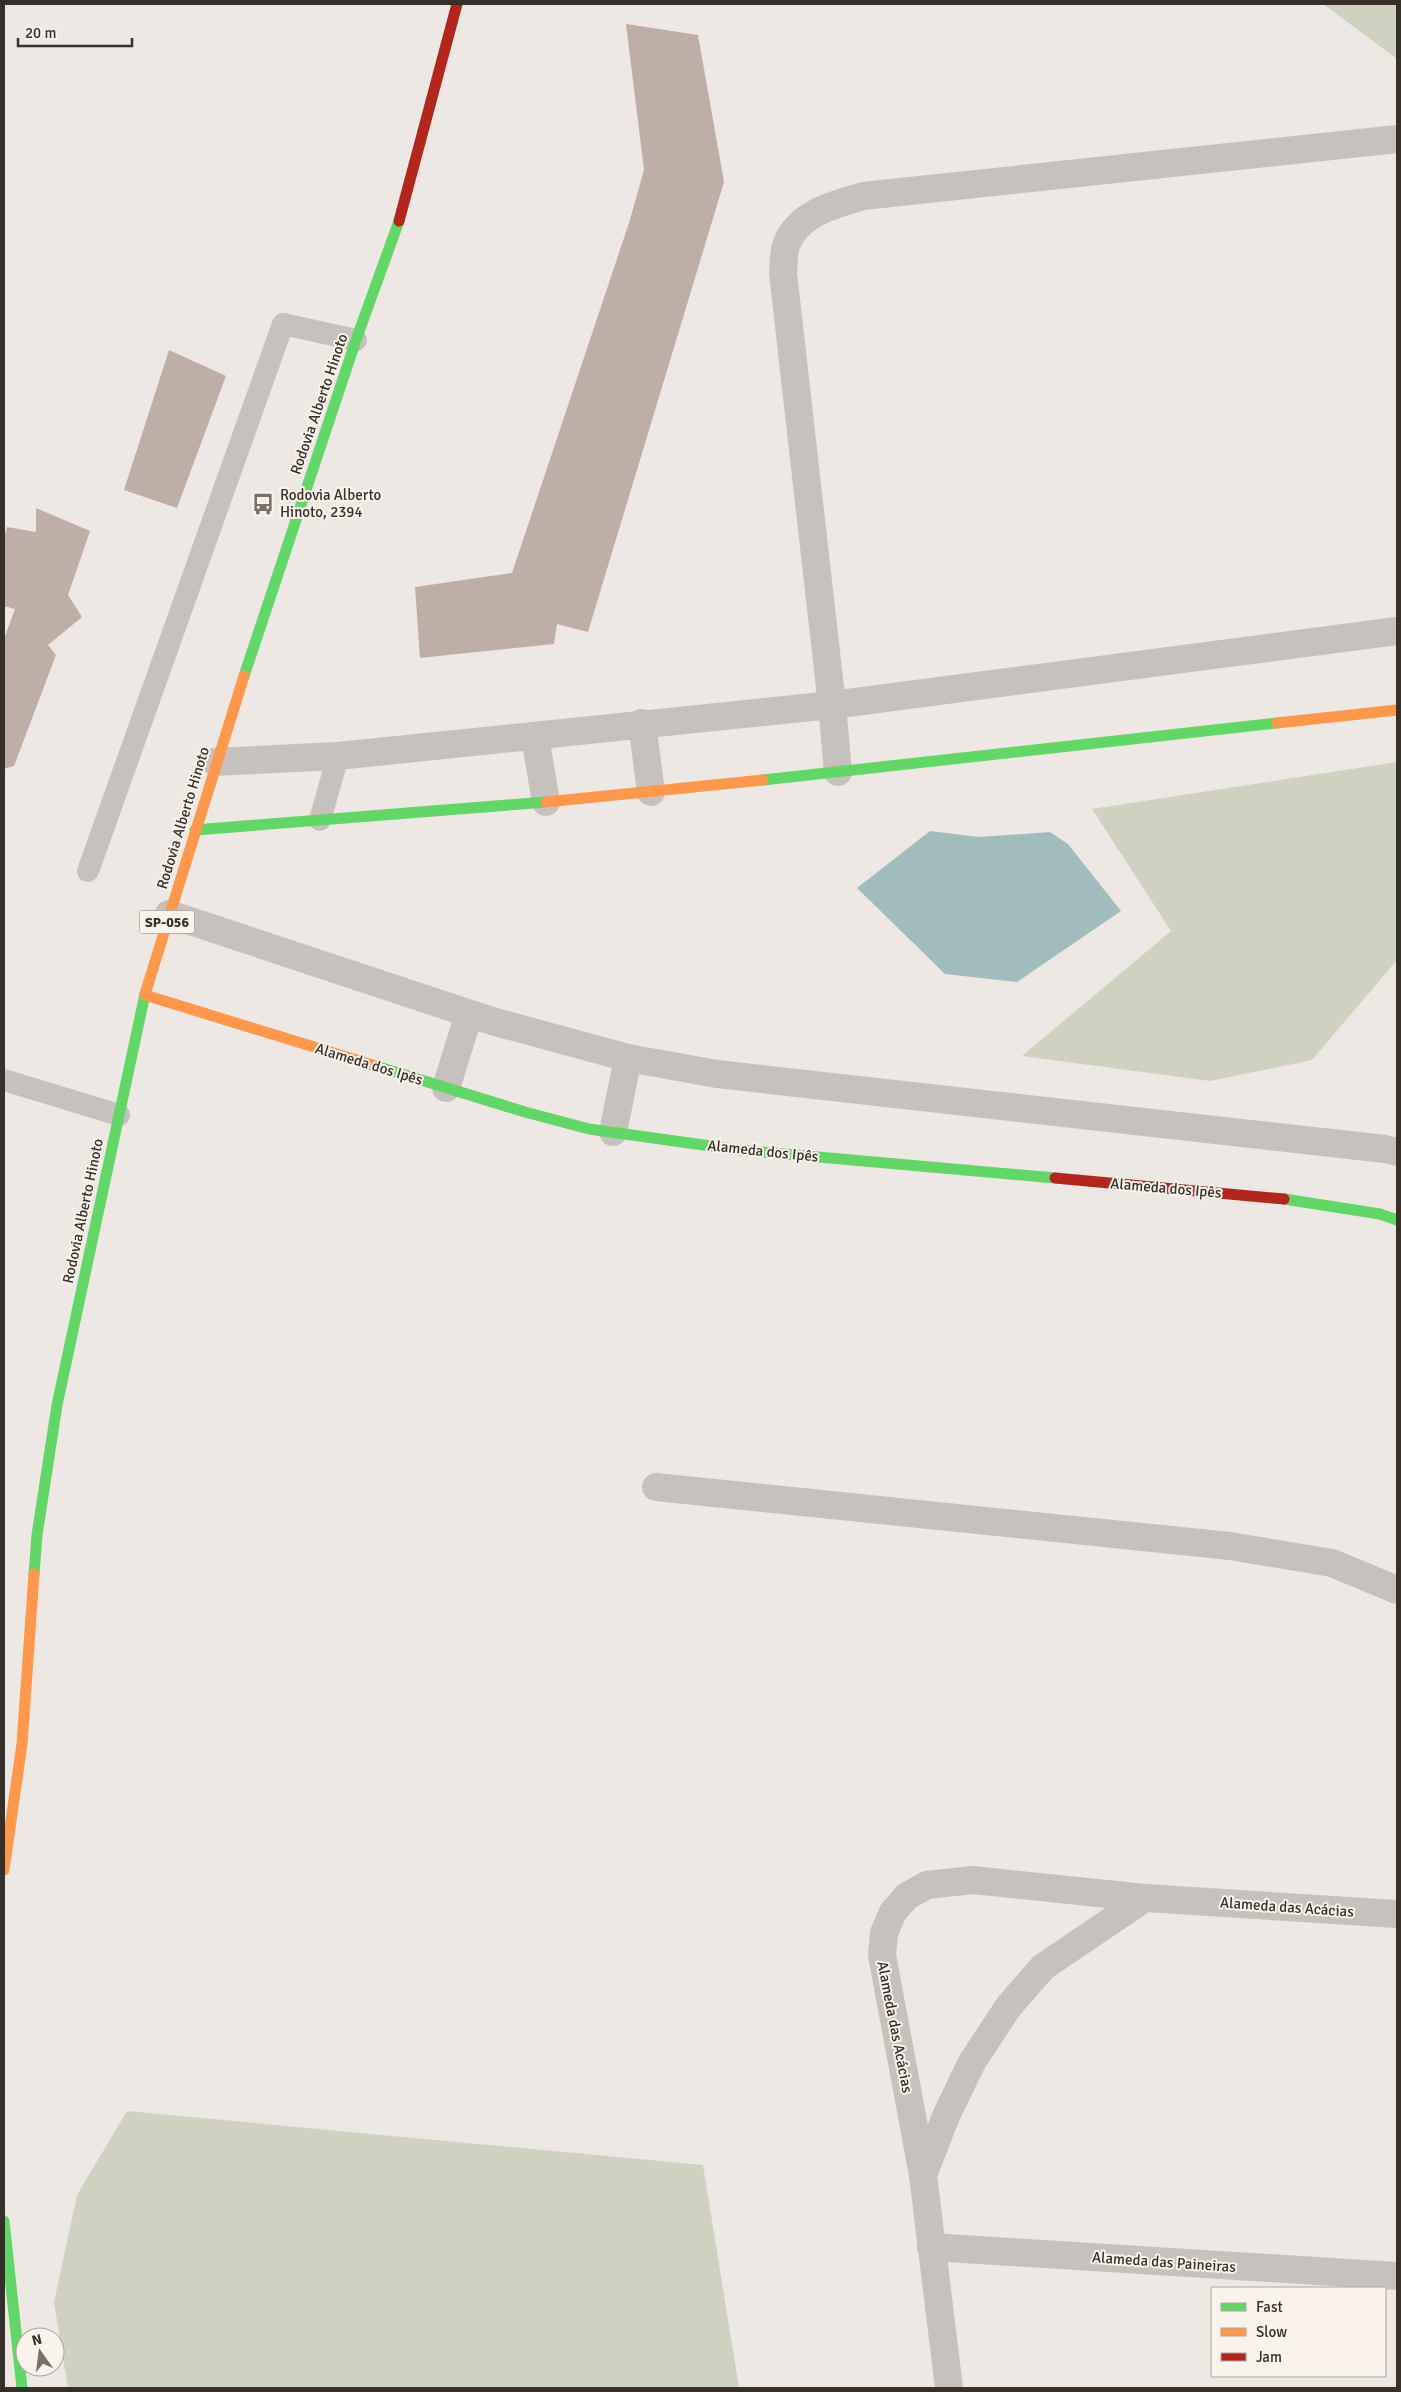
<svg xmlns="http://www.w3.org/2000/svg" width="1401" height="2392" viewBox="0 0 1401 2392" font-family="Signika,sans-serif">
<style>
.green{fill:#ced2be}
.water{fill:#a1bcbd}
.building{fill:#bfaea6}
.lines{fill:none;stroke-linecap:round;stroke-linejoin:round}
.lane{stroke:#c6c1bc;stroke-width:22}
.street{stroke:#c6c1bc;stroke-width:28}
.fast{stroke:#63d668;stroke-width:11}
.slow{stroke:#ff974d;stroke-width:11}
.jam{stroke:#b3261e;stroke-width:11}
.labels{text-anchor:middle;stroke-width:4;stroke-linejoin:round;paint-order:stroke}
.shield{fill:#f9f3eb;stroke:#716a64;stroke-width:1}
.shield-label{font-size:14px;font-weight:bold;fill:#372f2a}
.street-label{font-size:15px;fill:#372f2a;stroke:#f9f3eb}
.poi-label{font-size:15px;fill:#372f2a;stroke:#f9f3eb;text-anchor:start}
</style>
<rect width="100%" height="100%" fill="#ede8e3"/>
<g class="green">
<polygon points="1323,4 1397,4 1397,59"/>
<polygon points="1397,762 1397,960 1312,1060 1210,1081 1022,1056 1171,931 1092,809"/>
<polygon points="127,2111 703,2165 739,2388 68,2388 54,2302 77,2195"/>
</g>
<polygon class="water" points="930,831 979,837 1050,832 1068,844 1121,911 1017,982 945,974 857,888"/>
<g class="building">
<polygon points="626,24 698,35 724,182 588,632 557,624 554,644 420,658 415,587 512,573 629,223 644,170"/>
<polygon points="169,350 226,376 177,508 124,490"/>
<polygon points="36,508 90,531 68,595 82,617 48,645 56,655 14,766 4,769 4,639 15,609 4,606 4,538 7,527 36,532"/>
</g>
<g class="lines">
<g class="lane">
<polyline points="320,820 338,756"/>
<polyline points="88,871 283,324 356,340"/>
<polyline points="4,1080 119,1115"/>
</g>
<g class="street">
<polyline points="642,723 651,792"/>
<polyline points="535,737 546,802"/>
<polyline points="215,762 338,756 832,705 1397,631"/>
<path d="M 838,772 L 832,705 L 783,273 C 784,264 783,251 787,243 C 800,212 834,205 863,196 L 1397,139"/>
<polyline points="169,914 492,1021 628,1058 717,1074 1385,1149 1397,1152"/>
<polyline points="446,1088 469,1014"/>
<polyline points="613,1132 628,1058"/>
<polyline points="656,1487 1230,1546 1332,1563 1397,1590"/>
<polyline points="923,2175 946,2116 972,2062 1009,2006 1043,1967 1145,1898"/>
<polyline points="931,2247 1397,2276"/>
<polyline points="949,2388 923,2175 882,1955 884,1933 893,1912 907,1896 927,1885 973,1880 1145,1898 1397,1914"/>
</g>
<g class="fast">
<polyline points="244,676 356,340 399,221"/>
<polyline points="763,780 1277,723"/>
<polyline points="195,830 546,802"/>
<polyline points="379,1067 525,1112 589,1129 739,1150 1055,1178"/>
<polyline points="1284,1199 1380,1214 1397,1220"/>
<polyline points="34,1574 37,1535 57,1405 145,994"/>
<polyline points="4,2221 22,2388"/>
</g>
<g class="slow">
<polyline points="1277,723 1397,710"/>
<polyline points="546,802 763,780"/>
<polyline points="145,994 244,676"/>
<polyline points="145,995 379,1067"/>
<polyline points="4,1870 22,1744 34,1574"/>
</g>
<g class="jam">
<polyline points="399,221 457,4"/>
<polyline points="1055,1178 1284,1199"/>
</g>
</g>
<defs>
<g id="bus-bare" transform="scale(1.725)"><path d="M-5-6H5V4H4V6H2V4H-2V6H-4V4H-5ZM-3.5-4V0h7V-4ZM-3.5 1.2v1.5H-2V1.2ZM2 1.2v1.5H3.5V1.2Z" fill="#77706b" stroke="#f9f3eb" stroke-width="2.5" paint-order="stroke"/></g>
</defs>
<g fill-rule="evenodd">
<use href="#bus-bare" x="263" y="504"/>
</g>
<g class="labels">
<rect class="shield" x="139.5" y="910.5" width="55" height="23" rx="4"/>
<g class="shield-label">
<text x="167" y="927">SP-056</text>
</g>
<g class="street-label">
<text transform="translate(319 404) rotate(-71)" y="5">Rodovia Alberto Hinoto</text>
<text transform="translate(183 818) rotate(-73)" y="5">Rodovia Alberto Hinoto</text>
<text transform="translate(369 1064) rotate(17)" y="5">Alameda dos Ipês</text>
<text transform="translate(763 1151) rotate(6)" y="5">Alameda dos Ipês</text>
<text transform="translate(1166 1188) rotate(5)" y="5">Alameda dos Ipês</text>
<text transform="translate(83 1211) rotate(-78)" y="5">Rodovia Alberto Hinoto</text>
<text transform="translate(1287 1907) rotate(4)" y="5">Alameda das Acácias</text>
<text transform="translate(895 2027) rotate(79)" y="5">Alameda das Acácias</text>
<text transform="translate(1164 2262) rotate(4)" y="5">Alameda das Paineiras</text>
</g>
<g class="poi-label">
<text x="280" y="500">Rodovia Alberto<tspan x="280" dy="17">Hinoto, 2394</tspan></text>
</g>
</g>
<rect width="1401" height="2392" fill="none" stroke="#372f2a" stroke-width="10"/>
<rect x="1211" y="2287" width="175" height="90" fill="#f9f3eb" stroke="#aba59e"/>
<rect x="1221" y="2303" width="25" height="8" fill="#63d668" stroke="#aba59e"/>
<text x="1256" y="2312" font-size="15" fill="#372f2a">Fast</text>
<rect x="1221" y="2328" width="25" height="8" fill="#ff974d" stroke="#aba59e"/>
<text x="1256" y="2337" font-size="15" fill="#372f2a">Slow</text>
<rect x="1221" y="2353" width="25" height="8" fill="#b3261e" stroke="#aba59e"/>
<text x="1256" y="2362" font-size="15" fill="#372f2a">Jam</text>
<g transform="translate(40 2352) rotate(346)"><circle r="24" fill="#f9f3eb" stroke="#aba59e"/>
<path d="M0-4L9 19L0 12L-9 19Z" fill="#77706b"/>
<text y="-8" font-size="14" font-weight="bold" text-anchor="middle" fill="#372f2a">N</text>
</g>
<path d="M18 38v8h114v-8" fill="none" stroke="#372f2a" stroke-width="2.5"/>
<text x="25" y="38" font-size="15" fill="#372f2a" stroke="#f9f3eb" stroke-width="4" paint-order="stroke">20 m</text>
</svg>
